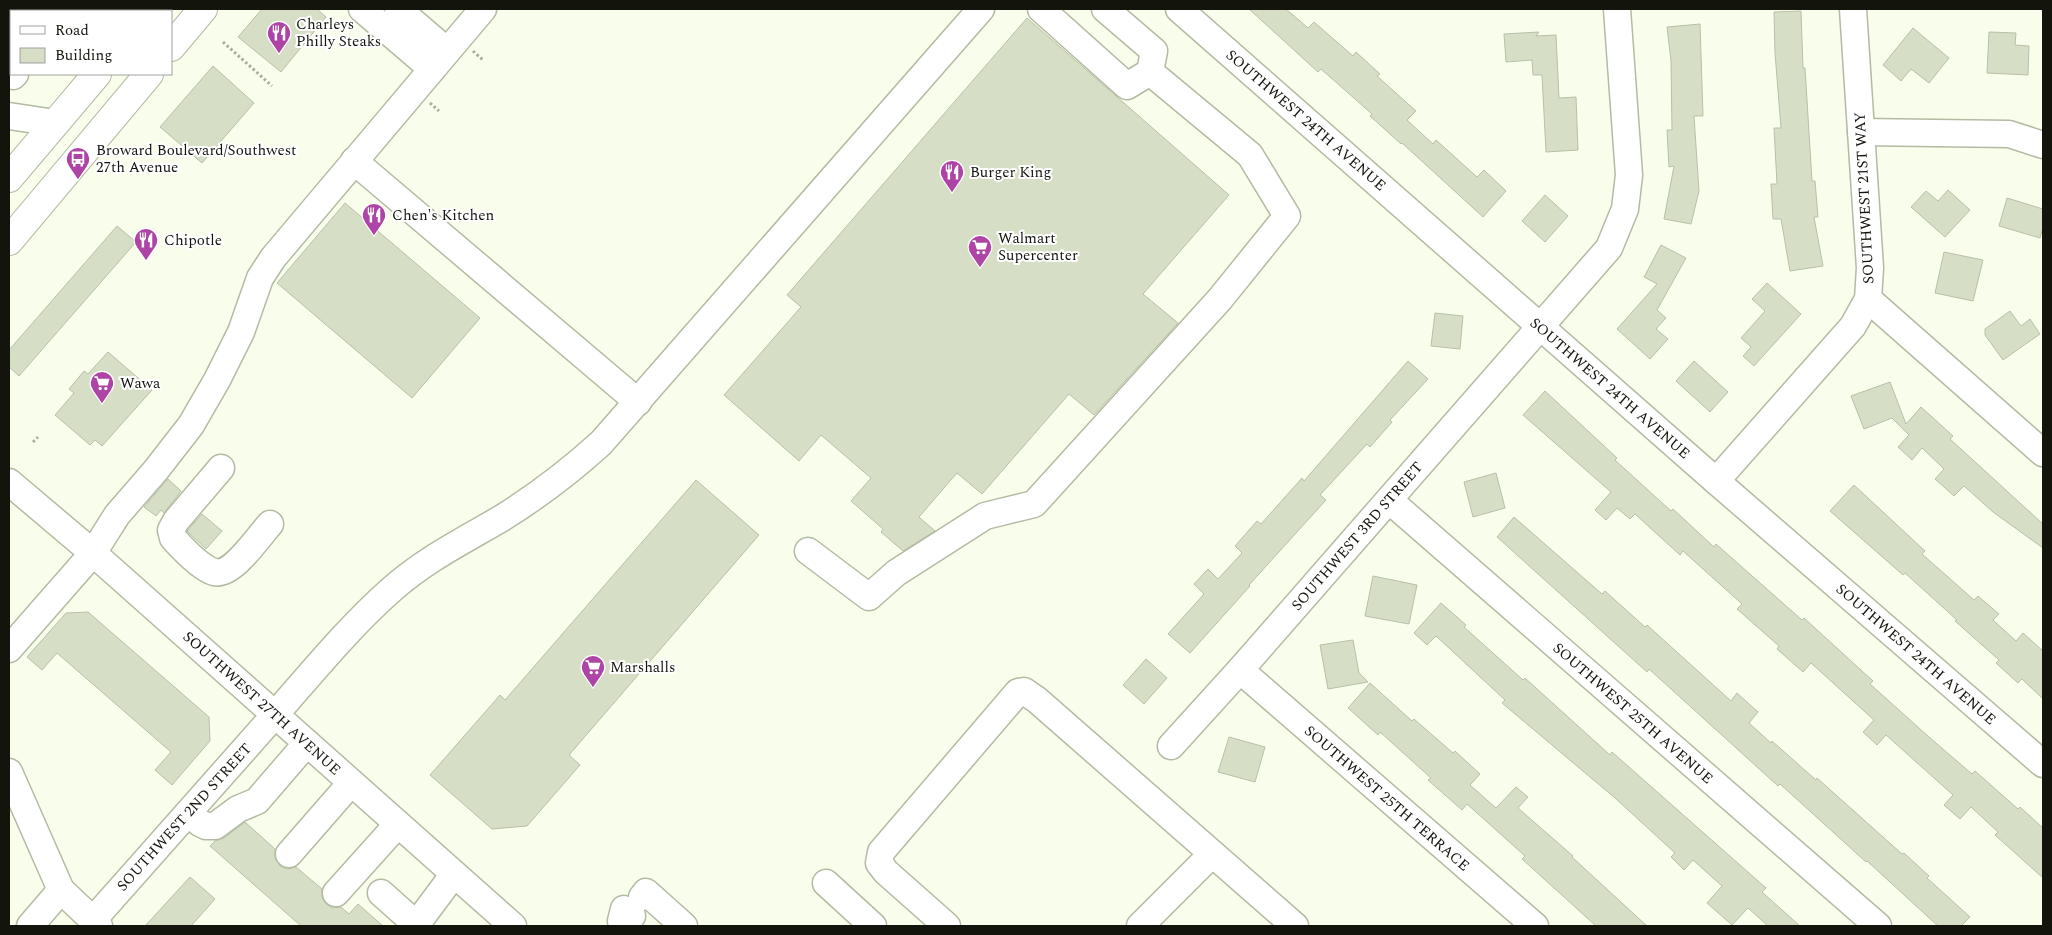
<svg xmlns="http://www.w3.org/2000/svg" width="2052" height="935" viewBox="0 0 2052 935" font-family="Spectral,serif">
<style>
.building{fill:#d6dec6;stroke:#b9c0a9}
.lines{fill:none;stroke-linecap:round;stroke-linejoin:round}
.minor-casing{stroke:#b3bba3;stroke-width:29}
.major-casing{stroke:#b3bba3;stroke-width:30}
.path{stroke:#a8ad9e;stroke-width:3;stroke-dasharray:2.5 2.5;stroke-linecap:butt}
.minor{stroke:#fff;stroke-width:26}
.major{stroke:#fff;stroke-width:28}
.labels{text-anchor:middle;stroke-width:4;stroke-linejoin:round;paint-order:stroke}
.poi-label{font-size:15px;fill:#13150d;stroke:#fff;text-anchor:start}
.street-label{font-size:15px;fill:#13150d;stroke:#fff}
</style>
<rect width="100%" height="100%" fill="#f8feeb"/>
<g class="building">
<polygon points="262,9 317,9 326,17 281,72 238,37"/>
<polygon points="1249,9 1286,9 1308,28 1314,22 1353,56 1356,52 1380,74 1377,76 1416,111 1407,120 1433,144 1436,140 1477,177 1484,170 1506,191 1483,217 1402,143 1401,144 1370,116 1372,114 1321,69 1318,72"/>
<polygon points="1801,11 1803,68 1805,68 1812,181 1815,181 1818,217 1814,217 1823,266 1790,271 1781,219 1773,219 1771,184 1777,184 1774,128 1781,128 1775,53 1774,12"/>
<polygon points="1027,18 1229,195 1143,294 1178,323 1094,415 1069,394 982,494 957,473 919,517 935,531 903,551 881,532 883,529 851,501 871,478 821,435 799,461 724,395 801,307 787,295"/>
<polygon points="1700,24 1703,116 1694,116 1699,191 1691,224 1664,219 1674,166 1669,167 1667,130 1672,130 1671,61 1667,27"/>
<polygon points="1913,28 1949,58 1929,83 1911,69 1901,81 1883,65"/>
<polygon points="1539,32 1536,36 1556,35 1559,98 1576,97 1578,150 1546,152 1542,75 1533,75 1532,60 1506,62 1504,34"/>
<polygon points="1989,32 2016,33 2015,45 2029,46 2028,75 1987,73"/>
<polygon points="213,66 254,103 202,163 160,127"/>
<polygon points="1948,190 1970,210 1945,237 1911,207 1926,191 1938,201"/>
<polygon points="1545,195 1568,216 1545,242 1522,221"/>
<polygon points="2007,198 2043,209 2043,227 2040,238 1999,226"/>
<polygon points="345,203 480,318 412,398 277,283"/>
<polygon points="117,226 136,242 19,376 9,367 9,350"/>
<polygon points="1661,245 1686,258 1657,310 1666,318 1656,329 1668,339 1650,359 1617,329 1657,284 1644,277"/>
<polygon points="1944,252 1983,260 1973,301 1935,293"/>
<polygon points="1767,283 1801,314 1754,366 1743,356 1751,347 1741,338 1765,311 1752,299"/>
<polygon points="2010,311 2021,326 2030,319 2040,334 2003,360 1985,335 1985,329"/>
<polygon points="1435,313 1463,316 1460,349 1431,346"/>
<polygon points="108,352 152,390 102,446 95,440 90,445 55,415 74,393 69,389 84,371 88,374"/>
<polygon points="1408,361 1428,379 1390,420 1392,422 1370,447 1367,444 1320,495 1326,500 1249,585 1250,586 1190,653 1168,634 1204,594 1194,584 1208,569 1218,579 1242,553 1235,546 1257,521 1261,524 1302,478 1304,481"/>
<polygon points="1694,361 1728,392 1710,412 1676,381"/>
<polygon points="1890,382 1906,424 1921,407 1953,436 1950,439 2043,524 2043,548 1993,512 1964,486 1954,496 1935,479 1944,469 1922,448 1912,460 1898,447 1909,435 1892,418 1864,429 1851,396"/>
<polygon points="1545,391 1617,458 1615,460 1671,511 1673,509 1714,547 1716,544 1802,620 1804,618 1873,681 1870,684 1929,737 1972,774 1975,771 2018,809 2020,807 2043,828 2043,878 1995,835 1998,832 1971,807 1960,819 1944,805 1953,795 1886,735 1877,745 1863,732 1874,720 1811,663 1803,672 1777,649 1779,646 1737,609 1742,604 1683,551 1680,555 1635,514 1630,519 1617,508 1606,520 1595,510 1611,492 1523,415"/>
<polygon points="1496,473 1505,508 1473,517 1464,482"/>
<polygon points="168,479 181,491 164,513 161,510 156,516 144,507"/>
<polygon points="696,480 759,535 569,755 580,765 527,826 492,829 430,775 500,695 505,700"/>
<polygon points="1854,485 1925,551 1922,554 1974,600 1978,596 1999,614 1993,620 2016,641 2023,633 2043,651 2043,699 2022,679 2018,683 1996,663 1999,660 1955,621 1957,620 1905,573 1903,575 1830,511"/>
<polygon points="202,514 222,531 206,549 187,531"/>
<polygon points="1514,517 1602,594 1605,591 1645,627 1647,625 1731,701 1737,693 1758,712 1749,723 1771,743 1772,741 1816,780 1817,778 1902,854 1904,853 1929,876 1927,878 1970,917 1961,926 1938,926 1867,861 1866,862 1780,784 1778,786 1649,669 1647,672 1497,537"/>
<polygon points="1373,576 1417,585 1409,624 1365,616"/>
<polygon points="1441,603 1466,625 1464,627 1523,680 1525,678 1610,755 1612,752 1766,888 1762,892 1800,926 1768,926 1748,908 1732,925 1707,903 1722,886 1693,860 1684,870 1671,857 1675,853 1615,798 1502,703 1505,700 1436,636 1427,645 1414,633"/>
<polygon points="88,612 209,717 210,741 172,785 155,770 171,752 57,653 42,670 27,657 66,613"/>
<polygon points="1353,640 1359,673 1368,682 1328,689 1320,645"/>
<polygon points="1146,659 1167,678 1144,704 1123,685"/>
<polygon points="1370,683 1412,721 1414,719 1453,753 1455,751 1480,774 1470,785 1496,808 1516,787 1528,797 1518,808 1573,856 1572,857 1647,926 1596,926 1522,859 1525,856 1467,804 1462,810 1428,780 1431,778 1380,732 1378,735 1348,708"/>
<polygon points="1229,737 1265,747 1255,782 1218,772"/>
<polygon points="245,822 275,849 275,858 280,866 287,869 296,867 322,889 322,897 326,904 333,908 341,907 349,914 358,904 383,926 301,926 210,846 215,841 224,838"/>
<polygon points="190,877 215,899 191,926 145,926"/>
</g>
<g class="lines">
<g class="minor-casing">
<g id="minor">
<polyline points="362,9 432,69"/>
<polyline points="398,9 447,51"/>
<polyline points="1041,9 1127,86 1150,72"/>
<polyline points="1179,9 1716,481 2043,764"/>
<polyline points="9,11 11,9"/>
<polyline points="67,11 69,9"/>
<polyline points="9,73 13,76 15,74"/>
<polyline points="9,116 55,123"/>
<polyline points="1861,132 2009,134 2043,145"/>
<polyline points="354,161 638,402"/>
<polyline points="1868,299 2043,453"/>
<path d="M 221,468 L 176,521 L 171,530 L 173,538 C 182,548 201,568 214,572 C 232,577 259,536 270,524"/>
<polyline points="1716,481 1853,326 1868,299 1870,268 1853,9"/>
<polyline points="9,482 93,553 513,926"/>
<polyline points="1389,500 1878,926"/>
<polyline points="808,551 869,597 896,573 985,516 1034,504 1220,299 1287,216 1250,155 1150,72 1154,51 1105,9"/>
<polyline points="9,649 93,553 117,515 156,470 191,425 217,380 241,332 260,278 273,258 483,9"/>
<polyline points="1240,670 1535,926"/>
<polyline points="1171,746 1240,670 1609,248 1625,209 1629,175 1617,9"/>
<polyline points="9,772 61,890 99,926"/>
<polyline points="188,813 200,823 206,826 215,826 238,809 257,801 307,743"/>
<polyline points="289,854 351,783"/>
<polyline points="826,883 873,926"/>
<polyline points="336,893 398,824"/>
<polyline points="381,893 418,926"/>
<polyline points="642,897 646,892 684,926"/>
<polyline points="624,909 621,921 632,916"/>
<path d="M 93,920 C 153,852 213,785 273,717 C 311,674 348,628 391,590 C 426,559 463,541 502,518 C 539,495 569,472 601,443 L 981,9"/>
<polyline points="416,925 454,874"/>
<polyline points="30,926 61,890"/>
<polyline points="947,926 886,872 879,863 881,852 1018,692 1024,691 1037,700 1295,926"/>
<polyline points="1140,926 1212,854"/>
</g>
</g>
<g class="major-casing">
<g id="major">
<polyline points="150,11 152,9"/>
<polyline points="171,47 203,9"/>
<polyline points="9,178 97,74"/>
<polyline points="9,241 149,74"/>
</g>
</g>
<g class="path">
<polyline points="223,42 272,86"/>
<polyline points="473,51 483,60"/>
<polyline points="430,103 439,111"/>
<polyline points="33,442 38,437"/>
</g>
<use href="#minor" class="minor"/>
<use href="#major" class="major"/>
</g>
<defs>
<g id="restaurant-pin" transform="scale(1.25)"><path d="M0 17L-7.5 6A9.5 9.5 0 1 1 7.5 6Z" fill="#ae44a5" stroke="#fff"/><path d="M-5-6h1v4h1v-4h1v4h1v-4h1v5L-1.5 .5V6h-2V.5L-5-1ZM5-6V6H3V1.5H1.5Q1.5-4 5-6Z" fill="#fff"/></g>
<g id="bus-pin" transform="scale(1.25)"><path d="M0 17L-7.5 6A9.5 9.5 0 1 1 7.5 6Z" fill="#ae44a5" stroke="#fff"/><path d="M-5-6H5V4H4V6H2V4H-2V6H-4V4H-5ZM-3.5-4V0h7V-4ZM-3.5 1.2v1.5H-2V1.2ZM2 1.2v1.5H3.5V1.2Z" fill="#fff"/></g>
<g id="supermarket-pin" transform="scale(1.25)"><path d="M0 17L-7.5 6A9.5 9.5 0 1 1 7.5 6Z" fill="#ae44a5" stroke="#fff"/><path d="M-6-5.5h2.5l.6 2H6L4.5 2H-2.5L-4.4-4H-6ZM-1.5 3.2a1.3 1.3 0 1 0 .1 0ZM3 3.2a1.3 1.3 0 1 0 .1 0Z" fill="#fff"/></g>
</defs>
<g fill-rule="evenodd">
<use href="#restaurant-pin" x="279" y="33"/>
<use href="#bus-pin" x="78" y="159"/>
<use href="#restaurant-pin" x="952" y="172"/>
<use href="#restaurant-pin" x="374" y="215"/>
<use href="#restaurant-pin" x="146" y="240"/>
<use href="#supermarket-pin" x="980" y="247"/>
<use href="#supermarket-pin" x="102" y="383"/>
<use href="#supermarket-pin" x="593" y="667"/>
</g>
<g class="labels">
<g class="poi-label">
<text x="296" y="29">Charleys<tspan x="296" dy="17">Philly Steaks</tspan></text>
<text x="96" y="155">Broward Boulevard/Southwest<tspan x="96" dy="17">27th Avenue</tspan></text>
<text x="970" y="177">Burger King</text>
<text x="392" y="220">Chen's Kitchen</text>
<text x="998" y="243">Walmart<tspan x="998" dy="17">Supercenter</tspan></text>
<text x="164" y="245">Chipotle</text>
<text x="120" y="388">Wawa</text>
<text x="610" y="672">Marshalls</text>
</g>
<g class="street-label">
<text transform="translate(1306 120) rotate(41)" y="5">SOUTHWEST 24TH AVENUE</text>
<text transform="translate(1864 198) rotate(-93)" y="5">SOUTHWEST 21ST WAY</text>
<text transform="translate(1610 388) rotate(41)" y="5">SOUTHWEST 24TH AVENUE</text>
<text transform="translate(1357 536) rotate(-49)" y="5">SOUTHWEST 3RD STREET</text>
<text transform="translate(1916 654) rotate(41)" y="5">SOUTHWEST 24TH AVENUE</text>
<text transform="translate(262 703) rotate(42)" y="5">SOUTHWEST 27TH AVENUE</text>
<text transform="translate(1633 713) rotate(41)" y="5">SOUTHWEST 25TH AVENUE</text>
<text transform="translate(1387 798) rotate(41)" y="5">SOUTHWEST 25TH TERRACE</text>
<text transform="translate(184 817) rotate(-48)" y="5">SOUTHWEST 2ND STREET</text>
</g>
</g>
<rect width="2052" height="935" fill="none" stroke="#13150d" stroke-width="20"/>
<rect x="10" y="10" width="162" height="65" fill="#ffffff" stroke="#a1a19e"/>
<rect x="20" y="26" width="25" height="8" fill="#ffffff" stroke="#a1a19e"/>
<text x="55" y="35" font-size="15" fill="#13150d">Road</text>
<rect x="20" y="48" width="25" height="15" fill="#d6dec6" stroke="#a1a19e"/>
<text x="55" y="60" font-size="15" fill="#13150d">Building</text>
</svg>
